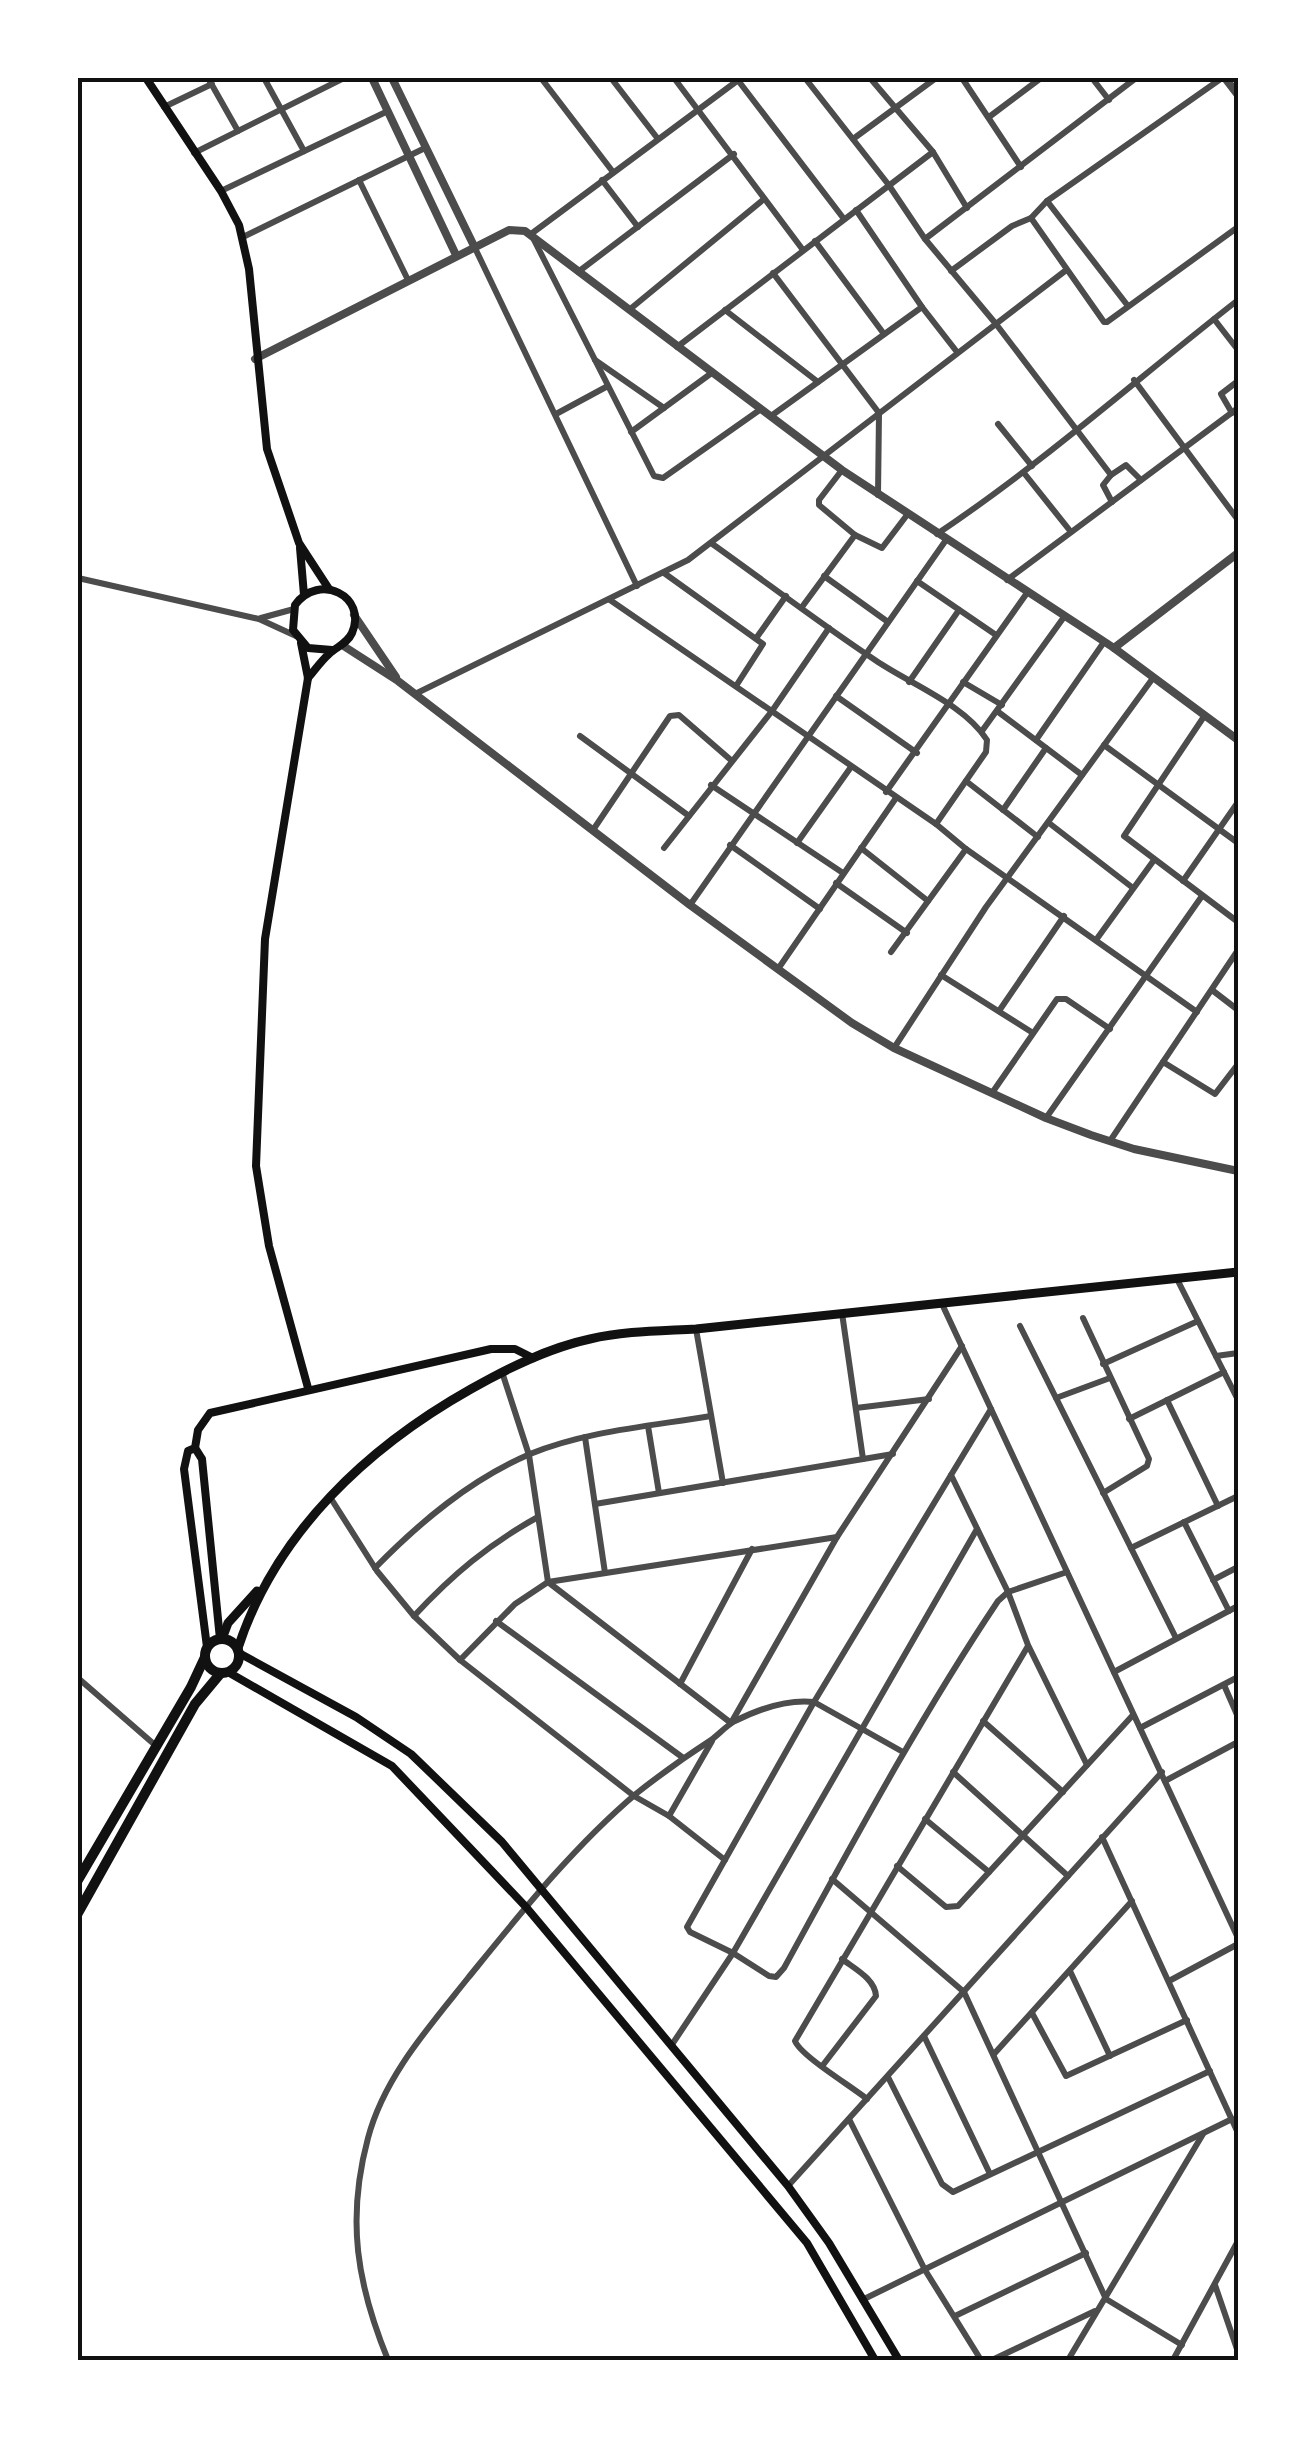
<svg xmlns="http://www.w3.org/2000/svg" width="1316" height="2438" viewBox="0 0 1316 2438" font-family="'Titillium Web',sans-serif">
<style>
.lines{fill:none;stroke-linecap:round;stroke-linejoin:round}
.minor{stroke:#4c4c4c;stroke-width:6}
.tertiary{stroke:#4c4c4c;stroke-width:8}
.secondary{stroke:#111;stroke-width:8}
.primary{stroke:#111;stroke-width:9}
.trunk{stroke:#111;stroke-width:10}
.neatline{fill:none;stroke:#111;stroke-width:4}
</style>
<rect width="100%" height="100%" fill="#fff"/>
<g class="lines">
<g class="minor">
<polyline points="208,78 238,131"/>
<polyline points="264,78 304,151"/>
<polyline points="541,78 613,172"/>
<polyline points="611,78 658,139"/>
<polyline points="674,78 803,250"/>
<polyline points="741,78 531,234 654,476 663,478 761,409"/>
<polyline points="805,78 888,184 925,239 996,324 1111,475 1103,485 1112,502"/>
<polyline points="870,78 933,152 967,208"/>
<polyline points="962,78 1021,167"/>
<polyline points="1092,78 1109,100"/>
<polyline points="1222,78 1047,201 1031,218 1104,322 1107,322 1238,227"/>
<polyline points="737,79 844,219"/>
<polyline points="164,107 212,84"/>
<polyline points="989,117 1041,78"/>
<polyline points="853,139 936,78"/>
<polyline points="194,153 342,79"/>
<polyline points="359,180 408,280"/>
<polyline points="602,180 638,227"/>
<polyline points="221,191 388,111"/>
<polyline points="1047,201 1128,306"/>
<polyline points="856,210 922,307 957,352"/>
<polyline points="243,237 425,148"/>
<polyline points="925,239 1136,78"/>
<polyline points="815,241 884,334"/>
<polyline points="474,246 637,586"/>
<polyline points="951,271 1012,226 1031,218"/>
<polyline points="578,272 734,154"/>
<polyline points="773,273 879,413 878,495"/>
<polyline points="629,310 764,199"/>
<polyline points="725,310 818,382"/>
<polyline points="1214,319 1238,350"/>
<polyline points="677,347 933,152"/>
<polyline points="595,360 664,408"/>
<polyline points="1134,380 1238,520"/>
<polyline points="1232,413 1221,394 1238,381"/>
<polyline points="556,414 606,387"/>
<polyline points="771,416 922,307"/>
<polyline points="998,424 1032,466"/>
<polyline points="631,432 713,372"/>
<polyline points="842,470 819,500 819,505 855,535 882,548 907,515"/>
<polyline points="1024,473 1071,532"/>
<polyline points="1111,475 1126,465 1141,480"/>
<path d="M 937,534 C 1043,463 1138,378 1238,300"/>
<path d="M 711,543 C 766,582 819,623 875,660 C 910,684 964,704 987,740 L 986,752 L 936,824"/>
<polyline points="664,573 763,644 736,686"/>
<polyline points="824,576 888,622"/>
<polyline points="78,578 259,619 296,636"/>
<polyline points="1007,580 1238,408"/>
<polyline points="917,581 996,635"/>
<polyline points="610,600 936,824 966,849 1197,1012"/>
<polyline points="802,607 855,535"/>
<polyline points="261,618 294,609"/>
<polyline points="757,637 786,596"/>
<polyline points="909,682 959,610"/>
<polyline points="963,682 1002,705"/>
<polyline points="415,694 688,560 1065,271"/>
<polyline points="836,696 917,753"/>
<polyline points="997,711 1082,775"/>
<polyline points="1205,715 1124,836 1238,922"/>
<polyline points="982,731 1064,617"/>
<polyline points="580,736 689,816"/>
<polyline points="1036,740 1104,642"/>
<polyline points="1104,745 1238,843"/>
<polyline points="966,781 1038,837"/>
<polyline points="711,785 843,873"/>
<polyline points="886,792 1027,593"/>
<polyline points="1003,810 1046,748"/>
<polyline points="1049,823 1133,888"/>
<polyline points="593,830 670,716 679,715 732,761"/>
<polyline points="797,843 851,767"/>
<polyline points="730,845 820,909"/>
<polyline points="664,848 772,711 829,628"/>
<polyline points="861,848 928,901"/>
<polyline points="1183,881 1238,802"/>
<polyline points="836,883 907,933"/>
<polyline points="690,905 946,540"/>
<polyline points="1096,940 1154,860"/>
<polyline points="891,952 966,849"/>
<polyline points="778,969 896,798"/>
<polyline points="941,975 1033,1033"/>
<polyline points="1212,990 1238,1010"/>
<polyline points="999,1011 1064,916"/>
<polyline points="894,1048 986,907 1153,678"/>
<polyline points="1163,1062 1215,1094 1238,1064"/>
<polyline points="992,1093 1057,999 1066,999 1110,1029"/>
<polyline points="1046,1118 1202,896"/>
<polyline points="1110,1141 1238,950"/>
<polyline points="1177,1279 1238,1400"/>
<polyline points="942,1304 1238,1938"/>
<polyline points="842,1313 863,1459"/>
<polyline points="1083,1318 1149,1459 1147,1466 1103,1493"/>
<polyline points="1020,1326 1176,1638"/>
<polyline points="696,1329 723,1483"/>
<polyline points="1216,1356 1238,1353"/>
<polyline points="1103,1364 1198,1321"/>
<polyline points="502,1372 529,1455 548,1582 731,1723 837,1537 962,1346"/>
<polyline points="1056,1398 1110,1378"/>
<polyline points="1167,1400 1218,1506"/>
<polyline points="856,1408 929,1399"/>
<polyline points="991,1409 951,1475 1008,1592 1067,1572"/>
<polyline points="1129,1419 1224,1372"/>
<polyline points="648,1426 659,1493"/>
<polyline points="585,1437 605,1573"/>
<polyline points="951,1475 814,1702 687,1927 690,1932 733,1953 977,1529"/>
<polyline points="330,1497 377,1571 414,1616 460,1660 634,1796 669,1816 712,1741"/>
<polyline points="595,1504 893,1454"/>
<polyline points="1184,1522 1229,1611"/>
<polyline points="1131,1548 1238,1496"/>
<path d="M 375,1568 C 420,1522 470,1480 530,1454 C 586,1431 651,1426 711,1416"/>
<polyline points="1213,1580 1238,1567"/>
<path d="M 414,1616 C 452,1575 489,1544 538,1517"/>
<polyline points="496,1621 682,1757"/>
<polyline points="460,1660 515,1604 548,1582 837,1537"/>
<polyline points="1114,1672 1238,1606"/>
<polyline points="78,1678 155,1745"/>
<polyline points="680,1684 752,1549"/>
<polyline points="1224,1685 1238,1717"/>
<polyline points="983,1721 1063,1792"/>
<polyline points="1140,1728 1238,1677"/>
<polyline points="953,1772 1068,1876"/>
<polyline points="1165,1781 1238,1742"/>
<polyline points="669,1816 725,1860"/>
<polyline points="925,1819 989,1872"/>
<polyline points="1102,1837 1238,2133"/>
<polyline points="897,1866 946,1907 958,1906 1133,1715"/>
<polyline points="832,1879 964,1992 1106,2299 1182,2345"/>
<polyline points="1070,1971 1110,2056"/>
<polyline points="1169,1981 1238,1944"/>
<polyline points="1032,2013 1066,2076 1187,2020"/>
<polyline points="924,2036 990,2174"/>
<path d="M 671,2046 L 733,1953 L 769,1976 L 776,1977 L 784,1968 C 852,1844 919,1719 998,1601 L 1008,1592 L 1028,1645 L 1087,1765"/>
<polyline points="994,2054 1132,1901"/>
<path d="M 823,2065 L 876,1996 C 875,1979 855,1969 842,1959"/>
<polyline points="888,2077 942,2184 953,2192 1210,2071"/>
<path d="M 867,2099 C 851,2086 801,2056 795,2041 L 1028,1646"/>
<polyline points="849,2119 925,2270 981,2360"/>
<polyline points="788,2186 1162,1772"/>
<polyline points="1215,2285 1238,2352"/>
<polyline points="862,2300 1232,2119"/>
<polyline points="955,2316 1086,2253"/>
<path d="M 388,2360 C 357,2284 346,2220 368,2138 C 384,2077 429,2027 468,1978 C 520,1914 573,1847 637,1793 C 661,1774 685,1757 711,1740 C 719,1734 726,1726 735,1721 C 759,1709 787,1699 814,1702 L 903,1752"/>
<polyline points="992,2360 1095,2311"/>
<polyline points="1068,2360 1203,2134"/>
<polyline points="1173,2360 1238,2241"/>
</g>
<g class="tertiary">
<polyline points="372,78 456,255"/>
<polyline points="392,78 474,246"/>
<polyline points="1225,78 1238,95"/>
<polyline points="255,359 509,230 525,231 842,470 1114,648 1238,740"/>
<polyline points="354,615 396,677"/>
<polyline points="342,645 398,681 690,905 852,1023 894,1048 1046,1118 1091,1135 1134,1149 1238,1171"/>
<polyline points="1114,648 1238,553"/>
</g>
<g class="secondary">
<polyline points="146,78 221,191 239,225 249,269 267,449 299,543 329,589"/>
<polyline points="300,548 304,595"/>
<polyline points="301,643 308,678 265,939 256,1166 269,1246 308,1388"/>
<path d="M 308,678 C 315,670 321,661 329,654 C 336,647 347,644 352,633 C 368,596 319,572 295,605 L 293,630 L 308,648 L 332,650"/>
<polyline points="195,1448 202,1459 220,1639"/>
<polyline points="207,1647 184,1469 188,1451 195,1448 198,1430 210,1413 491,1349 515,1349 533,1358"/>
<polyline points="239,1653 356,1717 411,1754 502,1842 788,2186 829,2243 899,2360"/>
<polyline points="228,1672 392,1766 526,1907 807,2243 875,2360"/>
</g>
<g class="primary">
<polyline points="222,1639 228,1623 257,1591"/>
<path d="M 238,1648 C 276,1532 368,1447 471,1389 C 508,1368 548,1348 590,1339 C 624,1331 660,1331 696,1329 L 1238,1272"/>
</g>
<g class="trunk">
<circle cx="222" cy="1656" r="17"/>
<polyline points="78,1880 191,1687 205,1657"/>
<polyline points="78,1913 195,1704 220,1674"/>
</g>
</g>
<rect width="1316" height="2438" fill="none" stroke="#ffffff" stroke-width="160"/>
<rect x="80" y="80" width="1156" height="2278" class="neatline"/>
</svg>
